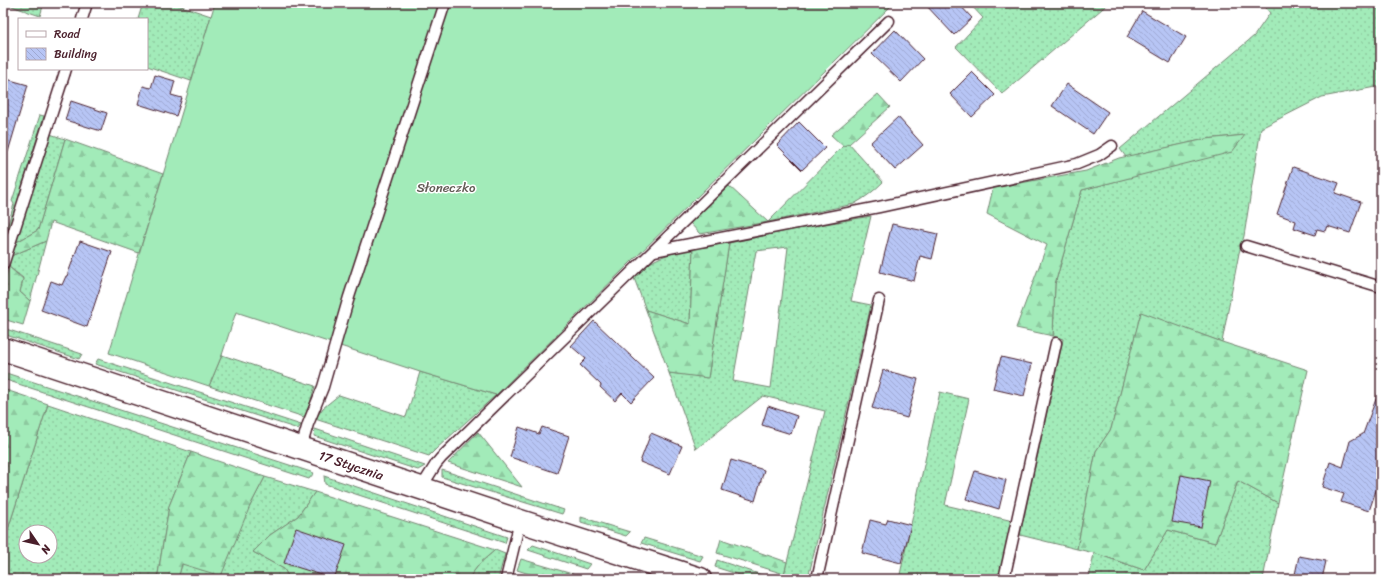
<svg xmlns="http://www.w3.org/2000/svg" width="1384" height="582" viewBox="0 0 1384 582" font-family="Sriracha,sans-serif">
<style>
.grass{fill:url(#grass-dots);stroke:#768572;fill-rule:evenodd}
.forest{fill:url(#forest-firs);stroke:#768572}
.garden{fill:#a2ebb9;stroke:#768572}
.building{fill:url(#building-back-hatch);stroke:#4a1f2b}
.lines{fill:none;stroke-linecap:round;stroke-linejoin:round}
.service-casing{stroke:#4a1f2b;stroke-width:13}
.primary-casing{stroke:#4a1f2b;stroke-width:25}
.service{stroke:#fff;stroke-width:10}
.primary{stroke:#fff;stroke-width:22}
.labels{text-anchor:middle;stroke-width:3;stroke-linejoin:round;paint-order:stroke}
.park-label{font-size:13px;fill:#645c56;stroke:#fff}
.street-label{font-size:13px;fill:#4a1f2b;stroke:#fff}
</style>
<defs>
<pattern id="grass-dots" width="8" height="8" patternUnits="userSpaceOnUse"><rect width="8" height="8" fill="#a2ebb9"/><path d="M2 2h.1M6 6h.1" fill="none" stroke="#8dc99f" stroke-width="1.8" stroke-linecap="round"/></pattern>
<pattern id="forest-firs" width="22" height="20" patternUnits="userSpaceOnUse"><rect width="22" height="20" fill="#a2ebb9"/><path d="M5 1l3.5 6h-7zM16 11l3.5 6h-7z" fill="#8dc99f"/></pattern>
<pattern id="building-back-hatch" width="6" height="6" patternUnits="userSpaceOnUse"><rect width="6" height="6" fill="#b7c5f5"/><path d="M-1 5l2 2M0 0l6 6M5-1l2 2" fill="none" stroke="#9fa9d2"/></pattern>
</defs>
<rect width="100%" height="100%" fill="#fff"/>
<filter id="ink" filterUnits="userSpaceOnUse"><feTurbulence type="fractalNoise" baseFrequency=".025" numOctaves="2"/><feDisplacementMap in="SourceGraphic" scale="8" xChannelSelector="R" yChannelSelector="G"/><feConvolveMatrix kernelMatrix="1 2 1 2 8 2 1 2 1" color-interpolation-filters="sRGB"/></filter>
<g filter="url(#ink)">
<g class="grass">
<polygon points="3,3 44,3 40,16"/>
<polygon points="143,3 172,3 211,16 191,81 147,66 147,19 138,19"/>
<polygon points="969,3 1109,3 1002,94 956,47 983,18"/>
<polygon points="1262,3 1381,3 1381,86 1322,97 1261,128 1244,236 1239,253 1222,342 1141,313 1111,429 1096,451 1077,549 1020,535 1063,339 1053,336 1055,284 1082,190 1166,168 1245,135 1206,139 1126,157 1120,149 1254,36 1270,13"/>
<polygon points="40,115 44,116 3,248 3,241 14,204 12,201"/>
<polygon points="50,134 65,139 38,230 15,243"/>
<path d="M 849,144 L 883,182 C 874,191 865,198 854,204 L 768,222 L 843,146 Z"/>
<path d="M 871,216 L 851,301 L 871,305 L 808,579 L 798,579 L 784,574 L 825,411 L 763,396 L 696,449 L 669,373 L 708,377 L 729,243 L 791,230 ZM 788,247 L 771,388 L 733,381 L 756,251 Z"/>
<polygon points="46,241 30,301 20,292 23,278 9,267 11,256"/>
<path d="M 693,248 L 690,324 L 646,310 L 634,278 C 652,256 667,255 693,248 Z"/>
<polygon points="3,328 82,354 79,359 3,334"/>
<polygon points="222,355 315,386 308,410 304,417 209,386"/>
<polygon points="98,359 301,425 298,429 95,364"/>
<polygon points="3,372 314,473 309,479 3,379"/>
<polygon points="420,372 496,395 436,449 429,456 315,419 323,408 339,395 406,417"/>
<polygon points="940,392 969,399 945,505 1013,521 999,579 899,579"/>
<path d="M 48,404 L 191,452 L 169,506 L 158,574 L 155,579 L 3,579 L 3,545 ZM 26,532 L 50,532 L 50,556 L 26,556 Z"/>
<polygon points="315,429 425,466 418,470 314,436"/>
<polygon points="442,470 564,510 562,514 442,477"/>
<polygon points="324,476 507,537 505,543 325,484"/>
<polygon points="265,477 315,492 298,516 270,535 253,552 284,569 290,579 178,579 182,564 250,506"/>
<polygon points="1238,481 1278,503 1263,579 1089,579 1094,553 1144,570 1168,530 1215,543"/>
<polygon points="581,517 630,532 626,536 581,522"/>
<polygon points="644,538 703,556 700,561 641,543"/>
<polygon points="533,545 590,564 586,569 528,550"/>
<polygon points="495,550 505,554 498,579 468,579 480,563"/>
<polygon points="717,560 774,579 752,579 715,567"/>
</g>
<g class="forest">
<polygon points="878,94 890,107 849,144 843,146 831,135"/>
<polygon points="1245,135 1232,152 1082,190 1055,284 1053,336 1016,328 1047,245 987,214 993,188 1086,171 1119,158 1206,139"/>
<polygon points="65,139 163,174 139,253 51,222 46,241 11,256 15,243 38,230"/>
<polygon points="729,186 768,222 700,234 690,223"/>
<polygon points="729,243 708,378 669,373 646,310 690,324 693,248"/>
<polygon points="9,267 23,279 20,292 30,301 23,325 3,319 3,285"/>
<polygon points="1141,312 1222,342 1308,370 1278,503 1238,481 1215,543 1168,530 1144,570 1094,553 1077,549 1096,451 1111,429"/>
<polygon points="3,389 48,404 3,545"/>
<polygon points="478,432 522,487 448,463"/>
<polygon points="191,452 265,477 250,506 221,576 182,564 178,579 155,579 158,574 169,506"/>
<polygon points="315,492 495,550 480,563 468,579 290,579 284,569 253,552 270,535 298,516"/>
<polygon points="721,539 787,562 784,574 717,553"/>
<polygon points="521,559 586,578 586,579 545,579 517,570"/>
</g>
<polygon class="garden" points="215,3 894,3 496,395 420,372 236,312 222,355 209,386 109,353"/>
<g class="building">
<polygon points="924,3 958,3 972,18 954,35"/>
<polygon points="1142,11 1186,37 1170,63 1127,37"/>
<polygon points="895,30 923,59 901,82 872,54"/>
<polygon points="972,72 995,95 972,117 950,94"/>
<polygon points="155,75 175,81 171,95 182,98 176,116 138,104 143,86 151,88"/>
<polygon points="3,78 28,85 8,152 3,151"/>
<polygon points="1067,84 1108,112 1093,134 1052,106"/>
<polygon points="71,101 107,113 101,131 65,120"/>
<polygon points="898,117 923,145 895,170 870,143"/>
<polygon points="799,122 825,148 802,170 777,145"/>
<polygon points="1293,167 1339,183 1335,193 1361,202 1350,233 1327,226 1325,231 1317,229 1315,235 1294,228 1296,221 1277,214"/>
<polygon points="892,224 938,234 932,259 920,256 914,281 880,272"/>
<polygon points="80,241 112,252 87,327 41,310 51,281 62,285 66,276 67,276"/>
<polygon points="594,321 654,378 631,402 622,393 615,401 600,387 601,385 580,365 586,359 571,346"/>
<polygon points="1001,357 1032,364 1024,396 993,389"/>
<polygon points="883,370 918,379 907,418 872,408"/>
<polygon points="1379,391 1381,391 1381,476 1369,511 1341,502 1344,494 1322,487 1330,462 1343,467 1350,441 1363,434"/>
<polygon points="768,406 797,416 791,434 762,425"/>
<polygon points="519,427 539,434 542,427 569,436 557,473 510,457"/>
<polygon points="651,433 682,446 670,474 640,462"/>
<polygon points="731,460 764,470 755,501 722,490"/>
<polygon points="975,471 1006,480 999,509 966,499"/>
<polygon points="1181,475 1210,481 1201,527 1172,522"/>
<polygon points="888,519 911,525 901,563 862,553 870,520 886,524"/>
<polygon points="296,528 346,545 334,579 284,563"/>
<polygon points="1299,556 1326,561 1322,579 1294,579"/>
</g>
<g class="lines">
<g class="service-casing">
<g id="service">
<polyline points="82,19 87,3"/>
<polyline points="1246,246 1381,287"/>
<polyline points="654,251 879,207 1077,164 1099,155 1112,146"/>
<polyline points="3,265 66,69"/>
<polyline points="301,448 308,424 323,387 349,297 445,3"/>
<polyline points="421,488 436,464 441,458 889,21"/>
<polyline points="506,579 520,521"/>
<polyline points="817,579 879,300"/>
<polyline points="1004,579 1056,343"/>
</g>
</g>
<g class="primary-casing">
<g id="primary">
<path id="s1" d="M 3,349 L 520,521 L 700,579"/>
</g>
</g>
<use href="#service" class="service"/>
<use href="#primary" class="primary"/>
</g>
</g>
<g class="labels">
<g class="park-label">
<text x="446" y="192">Słoneczko</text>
</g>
<g class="street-label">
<text dy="5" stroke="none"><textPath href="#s1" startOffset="367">17 Stycznia</textPath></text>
</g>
</g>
<rect width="1384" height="582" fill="none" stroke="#fff" stroke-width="16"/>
<rect x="8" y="8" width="1368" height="566" fill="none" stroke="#4a1f2b" stroke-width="1.5" filter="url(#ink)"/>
<rect x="18" y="18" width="130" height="52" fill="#ffffff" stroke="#b7a5aa"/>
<rect x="26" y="31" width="20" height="6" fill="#ffffff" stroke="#b7a5aa"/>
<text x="54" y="38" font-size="12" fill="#4a1f2b">Road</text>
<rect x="26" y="48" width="20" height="12" fill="url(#building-back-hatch)" stroke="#b7a5aa"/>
<text x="54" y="58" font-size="12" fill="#4a1f2b">Building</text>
<g transform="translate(38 544) rotate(124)"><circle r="19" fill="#ffffff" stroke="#b7a5aa"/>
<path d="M0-3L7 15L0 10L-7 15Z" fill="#4a1f2b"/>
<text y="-6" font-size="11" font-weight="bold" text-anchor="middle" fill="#4a1f2b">N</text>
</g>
</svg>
